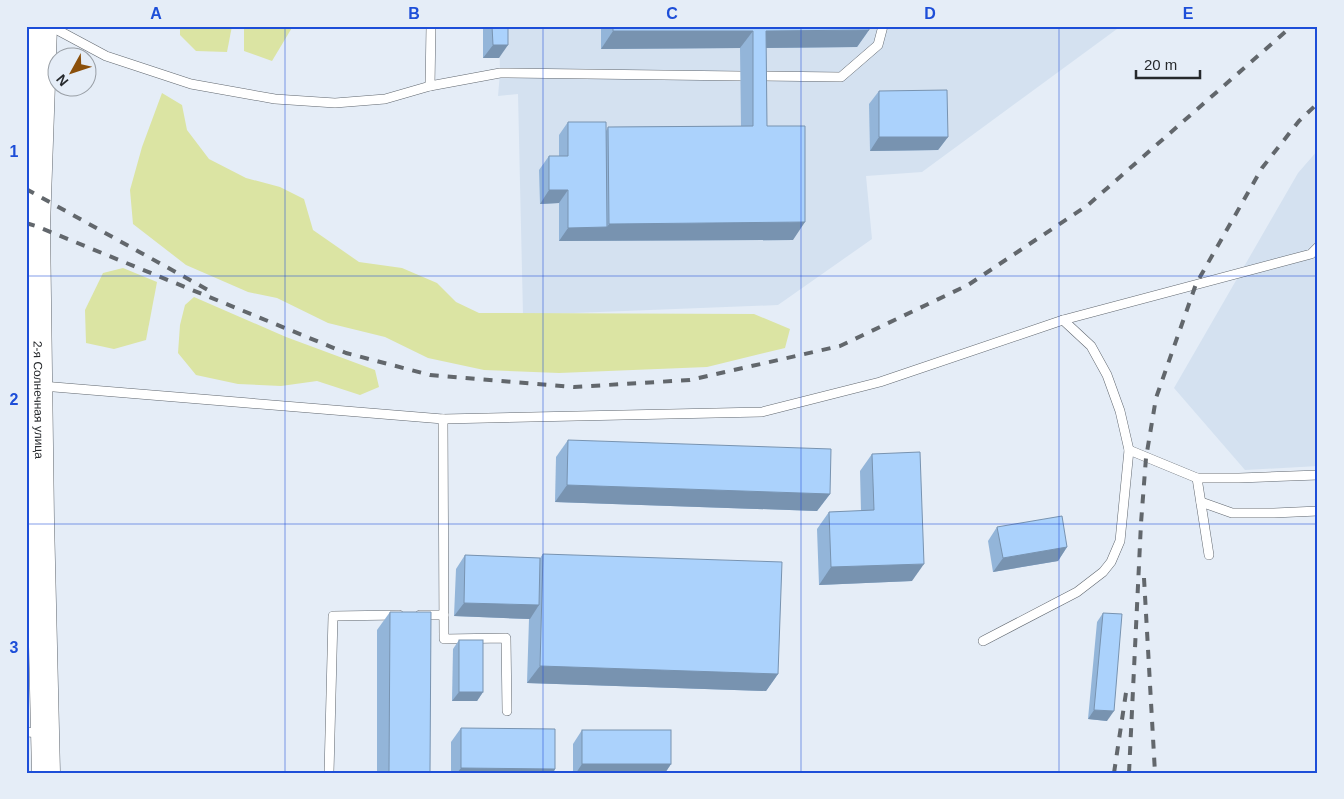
<svg xmlns="http://www.w3.org/2000/svg" width="1344" height="799" viewBox="0 0 1344 799" font-family="Arial,sans-serif">
<style>
.built{fill:#d4e1f0}
.green{fill:#dbe4a3}
.lines{fill:none;stroke-linecap:round;stroke-linejoin:round}
.service-casing{stroke:#60676f;stroke-width:10}
.primary-casing{stroke:#60676f;stroke-width:29}
.service{stroke:#fff;stroke-width:9}
.primary{stroke:#fff;stroke-width:28}
.rail{stroke:#62676c;stroke-width:4;stroke-dasharray:9 9;stroke-linecap:butt}
.wall{fill:#93b5d9}
.shaded-wall{fill:#7893b0}
.building{fill:#abd2fc;stroke:#7893b0}
.grid{fill:none;stroke:#1d4ed8;stroke-width:1;stroke-opacity:0.55}
.labels{text-anchor:middle;stroke-width:4;stroke-linejoin:round;paint-order:stroke}
.street-label{font-size:12px;fill:#26292c;stroke:#e5edf7}
.neatline{fill:none;stroke:#1d4ed8;stroke-width:2}
.grid-label{font-size:16px;text-anchor:middle;font-weight:bold;fill:#1d4ed8}
</style>
<rect width="100%" height="100%" fill="#e5edf7"/>
<g class="built">
<polygon points="499,26 1121,26 922,172 866,176 872,239 778,305 523,315 518,94 498,96 500,73"/>
<polygon points="1318,150 1318,466 1245,470 1174,388 1298,173"/>
</g>
<g class="green">
<polygon points="180,26 232,26 227,52 196,51 180,35"/>
<polygon points="244,26 293,26 272,61 244,51"/>
<polygon points="162,93 182,105 187,130 209,159 246,178 280,187 304,199 313,230 359,262 402,268 437,283 456,302 479,313 754,314 790,329 785,348 707,367 559,373 484,370 428,358 385,337 328,323 277,298 248,292 186,265 133,224 130,190 142,147"/>
<polygon points="123,268 157,282 146,340 114,349 86,343 85,310 103,273"/>
<polygon points="194,297 286,337 375,370 379,387 360,395 317,381 281,386 238,384 196,375 178,353 180,325 185,305"/>
</g>
<g class="lines">
<g class="service-casing">
<g id="service">
<polyline points="50,26 106,56 191,84 275,99 335,103 385,99 430,86 500,73 741,76"/>
<polyline points="754,76 841,77 878,45 883,26"/>
<polyline points="430,86 431,26"/>
<polyline points="42,386 443,419 762,412 880,382 1063,320 1311,254 1318,247"/>
<polyline points="443,419 444,639 506,638 507,711"/>
<polyline points="1129,450 1197,478 1239,478 1318,475"/>
<polyline points="1197,478 1209,555"/>
<polyline points="1201,502 1232,513 1274,513 1318,511"/>
<polyline points="420,615 444,615"/>
<polyline points="983,641 1077,592 1103,572 1111,562 1120,541 1129,450 1120,411 1107,375 1091,346 1063,320"/>
<polyline points="26,732 43,733"/>
<polyline points="329,773 333,616 399,615"/>
</g>
</g>
<g class="primary-casing">
<g id="primary">
<path id="s1" d="M 43,26 L 36,226 L 40,520 L 46,773"/>
</g>
</g>
<use href="#service" class="service"/>
<use href="#primary" class="primary"/>
<g class="rail">
<polyline points="26,189 208,290"/>
<polyline points="26,223 36,226 346,353 430,375 574,387 690,380 840,346 968,285 1088,205 1292,26"/>
<polyline points="1144,578 1155,773"/>
<polyline points="1114,773 1127,686"/>
<polyline points="1129,773 1141,523 1146,458 1156,398 1196,284 1262,168 1299,121 1318,103"/>
</g>
</g>
<g class="wall">
<polygon points="483,26 508,26 499,58 483,58"/>
<polygon points="601,26 869,26 869,30 857,47 766,48 767,126 793,240 559,241 559,203 540,204 539,170 549,156 559,156 559,135 568,122 606,131 608,127 741,126 740,48 601,49"/>
<polygon points="879,91 948,137 938,150 870,151 869,104"/>
<polygon points="568,440 830,494 817,511 555,502 556,457"/>
<polygon points="872,454 912,581 819,585 817,529 829,512 861,511 860,471"/>
<polygon points="997,527 1067,547 1058,561 993,572 988,541"/>
<polygon points="543,554 778,674 766,691 527,683 529,619 454,616 456,569 465,555 540,558"/>
<polygon points="390,612 430,773 377,773 377,630"/>
<polygon points="1103,613 1107,721 1088,719 1097,622"/>
<polygon points="459,640 483,692 477,701 452,701 453,649"/>
<polygon points="461,728 555,769 553,773 451,773 451,742"/>
<polygon points="582,730 671,764 665,773 573,773 573,744"/>
</g>
<g class="shaded-wall">
<polygon points="869,30 857,47 753,48 766,31"/>
<polygon points="613,31 753,31 740,48 601,49"/>
<polygon points="493,45 508,45 499,58 483,58"/>
<polygon points="879,137 948,137 938,150 870,151"/>
<polygon points="549,190 568,190 559,203 540,204"/>
<polygon points="805,222 793,240 559,241 568,228 607,227 609,224"/>
<polygon points="567,485 830,494 817,511 555,502"/>
<polygon points="1067,547 1058,561 993,572 1003,558"/>
<polygon points="924,564 912,581 819,585 831,567"/>
<polygon points="464,603 539,605 530,619 454,616"/>
<polygon points="540,666 778,674 766,691 527,683"/>
<polygon points="459,692 483,692 477,701 452,701"/>
<polygon points="1094,710 1114,711 1107,721 1088,719"/>
<polygon points="582,764 671,764 665,773 576,773"/>
<polygon points="461,768 555,769 553,773 457,773"/>
</g>
<g class="building">
<polygon points="492,26 508,26 508,45 493,45"/>
<polygon points="613,26 869,26 869,30 766,31 767,126 805,126 805,222 609,224 608,127 753,126 753,31 613,31"/>
<polygon points="947,90 948,137 879,137 879,91"/>
<polygon points="568,122 606,122 607,227 568,228 568,190 549,190 549,156 568,156"/>
<polygon points="568,440 831,449 830,494 567,485"/>
<polygon points="920,452 924,564 831,567 829,512 874,510 872,454"/>
<polygon points="1062,516 1067,547 1003,558 997,527"/>
<polygon points="543,554 782,562 778,674 540,666"/>
<polygon points="465,555 540,558 539,605 464,603"/>
<polygon points="390,612 431,612 430,773 389,773"/>
<polygon points="1103,613 1122,614 1114,711 1094,710"/>
<rect x="459" y="640" width="24" height="52"/>
<polygon points="461,728 555,729 555,769 461,768"/>
<rect x="582" y="730" width="89" height="34"/>
</g>
<path class="grid" d="M 285,26 L 285,773M 543,26 L 543,773M 801,26 L 801,773M 1059,26 L 1059,773M 26,276 L 1318,276M 26,524 L 1318,524"/>
<g class="labels">
<g class="street-label">
<text dy="4" stroke="none"><textPath href="#s1" startOffset="374">2-я Солнечная улица</textPath></text>
</g>
</g>
<rect width="1344" height="799" fill="none" stroke="#e5edf7" stroke-width="55"/>
<g transform="translate(72 72) rotate(230)"><circle r="24" fill="#e5edf7" stroke="#999fa6"/>
<path d="M0-4L9 19L0 12L-9 19Z" fill="#8b500b"/>
<text y="-8" font-size="14" font-weight="bold" text-anchor="middle" fill="#26292c">N</text>
</g>
<path d="M1136 70v8h64v-8" fill="none" stroke="#26292c" stroke-width="2.5"/>
<text x="1144" y="70" font-size="15" fill="#26292c" stroke="#e5edf7" stroke-width="4" paint-order="stroke">20 m</text>
<rect x="28" y="28" width="1288" height="744" class="neatline"/>
<g class="grid-label">
<text x="156" y="19">A</text>
<text x="414" y="19">B</text>
<text x="672" y="19">C</text>
<text x="930" y="19">D</text>
<text x="1188" y="19">E</text>
<text x="14" y="157">1</text>
<text x="14" y="405">2</text>
<text x="14" y="653">3</text>
</g>
</svg>
